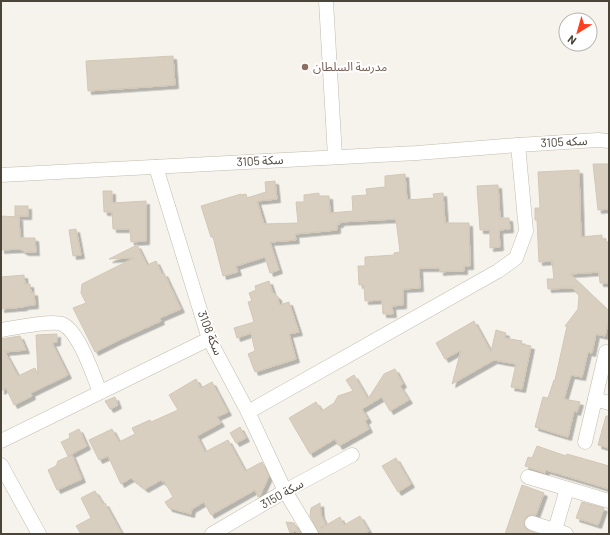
<svg xmlns="http://www.w3.org/2000/svg" width="610" height="535" viewBox="0 0 610 535" font-family="Barlow,'Noto Sans Arabic',sans-serif">
<style>
.building{fill:#d8cfc1;stroke:#d3c7b4;filter:url(#shadow)}
.lines{fill:none;stroke-linecap:round;stroke-linejoin:round}
.minor-casing{stroke:#c2bbae;stroke-width:15}
.minor{stroke:#fff;stroke-width:14}
.education-dot{fill:#8d6e63;stroke:#fff;stroke-width:1.5}
.labels{text-anchor:middle;stroke-width:4;stroke-linejoin:round;paint-order:stroke}
.education-label{font-size:12px;fill:#785e54;stroke:#fff;text-anchor:start}
.street-label{font-size:12px;fill:#4b4439;stroke:#fff}
</style>
<defs>
<filter id="shadow"><feDropShadow dx="3.5" dy="3.5" stdDeviation="0" flood-color="#0004"/></filter>
</defs>
<rect width="100%" height="100%" fill="#f6f3ec"/>
<g class="building">
<polygon points="173,56 175,85 88,91 86,61"/>
<polygon points="593,164 609,164 609,209 598,210"/>
<polygon points="579,170 581,237 602,235 602,239 606,239 606,242 609,242 609,283 600,283 599,272 570,274 609,311 609,319 605,336 596,334 592,353 588,352 582,377 571,375 564,399 580,402 577,412 574,411 568,437 535,427 543,397 548,398 554,380 555,380 567,326 565,326 578,309 579,295 572,288 548,289 547,279 554,279 552,261 539,262 537,220 535,220 535,208 540,208 538,172"/>
<polygon points="405,174 407,200 434,198 433,194 443,193 445,223 469,223 470,266 464,266 464,271 453,271 440,272 440,268 419,268 420,288 403,289 403,305 392,306 393,314 383,314 382,300 365,301 364,285 359,285 358,266 365,266 365,257 394,255 394,253 400,252 396,219 340,222 340,224 337,224 337,230 295,234 296,240 270,242 279,270 270,273 265,257 236,266 238,272 223,276 213,237 211,237 201,206 241,194 241,195 246,194 247,198 266,192 265,182 275,181 277,199 257,201 264,224 298,223 296,202 304,202 304,195 319,193 319,196 329,196 330,213 353,211 352,196 367,195 366,189 385,187 385,176"/>
<polygon points="498,185 500,218 509,218 510,229 499,230 500,247 490,248 490,230 480,230 477,186"/>
<polygon points="103,191 112,191 112,203 146,201 146,241 131,242 130,229 113,229 112,212 104,212"/>
<rect x="15" y="206" width="13" height="10"/>
<polygon points="1,216 19,217 20,238 35,238 36,252 25,252 20,249 1,250"/>
<polygon points="76,229 81,255 73,256 69,230"/>
<polygon points="137,245 147,265 156,261 162,274 164,273 181,309 160,318 161,321 119,340 95,352 73,308 86,303 81,293 82,284 134,258 109,259"/>
<polygon points="24,275 25,284 30,284 31,293 34,292 35,305 24,306 24,307 1,309 1,277"/>
<polygon points="269,281 273,293 278,297 279,305 289,302 299,332 289,334 296,359 255,372 248,354 255,351 251,333 237,338 234,328 254,322 248,302 252,301 249,293 256,290 255,286"/>
<polygon points="474,321 491,352 496,330 506,333 505,338 522,341 521,344 531,346 522,389 511,387 516,364 494,360 452,384 461,350 445,359 436,343"/>
<polygon points="57,334 57,342 52,343 68,375 31,393 32,396 14,405 6,388 1,391 1,339 20,336 26,350 5,352 18,376 35,368 38,375 36,335"/>
<polygon points="395,369 403,384 400,386 409,400 390,411 382,397 362,409 368,419 365,421 369,429 339,446 335,439 310,454 289,418 316,402 322,411 334,403 338,396 353,391 346,380 354,375 368,399 384,374"/>
<polygon points="196,379 201,388 212,382 228,412 217,417 221,423 197,436 205,452 228,440 245,471 262,462 269,476 260,496 258,497 255,490 211,515 204,502 192,509 191,514 169,508 165,502 173,497 164,481 162,482 161,480 145,489 131,478 121,484 108,456 99,460 89,440 112,429 119,442 135,434 132,428 150,420 151,422 178,410 169,395"/>
<polygon points="115,397 118,405 110,409 105,401"/>
<polygon points="606,416 609,416 609,448 598,445"/>
<polygon points="240,427 246,438 236,443 230,433"/>
<polygon points="79,429 87,446 68,456 61,442 70,438 69,434"/>
<polygon points="537,446 566,456 567,454 609,466 609,489 546,470 545,473 525,466 528,457 532,458"/>
<polygon points="72,455 82,479 57,490 48,470 56,466 58,461"/>
<polygon points="396,458 411,484 398,492 382,466"/>
<polygon points="522,485 544,493 536,515 530,515 526,517 524,521 524,525 526,529 538,534 505,534"/>
<polygon points="95,491 103,504 105,503 122,534 81,534 76,526 91,518 81,498"/>
<polygon points="582,502 604,508 598,525 576,518"/>
<polygon points="320,503 321,515 326,525 320,528 323,528 323,527 340,517 344,525 360,516 369,531 363,534 319,534 310,516 311,508"/>
<polygon points="286,522 294,523 301,534 298,534 296,531 290,533"/>
</g>
<g class="lines">
<g class="minor-casing">
<g id="minor">
<polyline points="326,1 335,157"/>
<polyline points="156,167 209,339 248,412 285,491 311,534"/>
<polyline points="1,175 417,153 518,145 598,140 609,141"/>
<path d="M 1,330 C 14,328 52,320 62,324 C 79,331 93,375 100,392"/>
<polyline points="595,399 609,403"/>
<polyline points="248,412 498,271 516,258 526,231 518,145"/>
<polyline points="1,441 209,339"/>
<polyline points="585,442 606,352"/>
<polyline points="1,465 39,534"/>
<polyline points="528,477 609,501"/>
<polyline points="532,523 566,534"/>
<polyline points="555,530 567,489"/>
<polyline points="212,534 285,491 352,455"/>
</g>
</g>
<use href="#minor" class="minor"/>
</g>
<circle class="education-dot" cx="305" cy="67" r="4"/>
<g class="labels">
<g class="education-label">
<text x="313" y="71">مدرسة السلطان</text>
</g>
<g class="street-label">
<text transform="translate(564 142) rotate(-3)" y="4">سكه 3105</text>
<text transform="translate(260 161) rotate(-3)" y="4">سكة 3105</text>
<text transform="translate(210 333) rotate(68)" y="4">سكة 3108</text>
<text transform="translate(282 494) rotate(-29)" y="4">سكة 3150</text>
</g>
</g>
<rect width="610" height="535" fill="none" stroke="#4b4439" stroke-width="4"/>
<g transform="translate(578 32) rotate(217)"><circle r="19" fill="#ffffff" stroke="#b7b4b0"/>
<path d="M0-3L7 15L0 10L-7 15Z" fill="#fc3f1d"/>
<text y="-6" font-size="11" font-weight="bold" text-anchor="middle" fill="#4b4439">N</text>
</g>
</svg>
